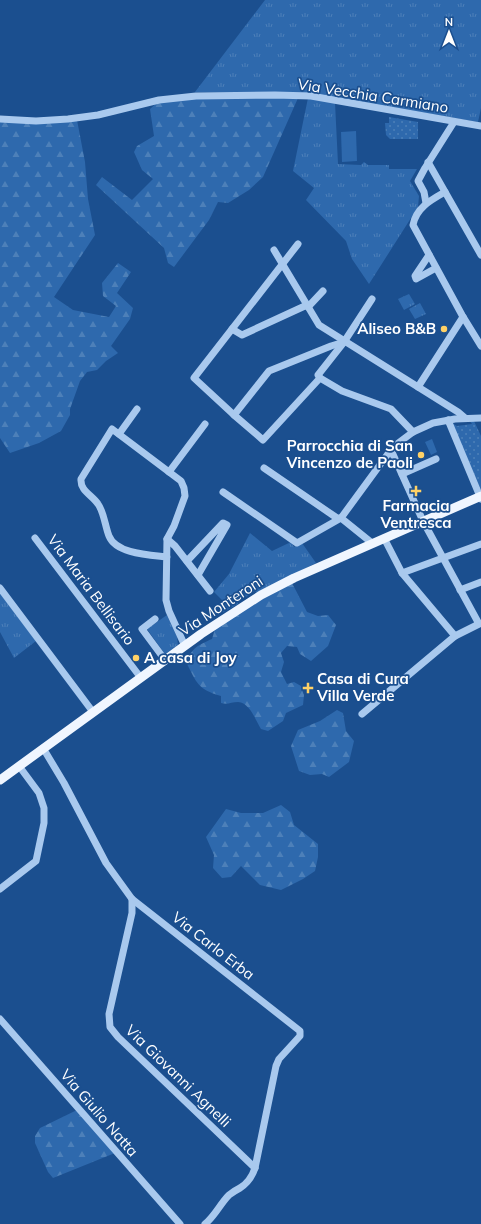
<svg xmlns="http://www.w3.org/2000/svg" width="481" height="1224" viewBox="0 0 481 1224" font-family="Mulish,sans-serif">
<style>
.grass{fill:url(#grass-tufts)}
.forest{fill:url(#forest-firs)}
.park{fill:url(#park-dots)}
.garden{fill:#2e69ad}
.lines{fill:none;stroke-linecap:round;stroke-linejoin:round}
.minor{stroke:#a9c9ee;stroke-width:7}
.major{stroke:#f0f6ff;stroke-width:9}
.poi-dot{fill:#ffd166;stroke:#1b4f8f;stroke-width:1.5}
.labels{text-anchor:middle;stroke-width:3.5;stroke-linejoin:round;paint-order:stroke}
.street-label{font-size:15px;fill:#fff;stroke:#1b4f8f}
.poi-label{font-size:15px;font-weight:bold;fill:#fff;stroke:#1b4f8f;text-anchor:end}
</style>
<defs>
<pattern id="grass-tufts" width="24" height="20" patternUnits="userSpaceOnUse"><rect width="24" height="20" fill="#2e69ad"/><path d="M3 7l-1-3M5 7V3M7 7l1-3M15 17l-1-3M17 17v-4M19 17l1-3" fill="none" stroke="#4d80b9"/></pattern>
<pattern id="forest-firs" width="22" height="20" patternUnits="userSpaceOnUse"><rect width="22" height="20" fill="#2e69ad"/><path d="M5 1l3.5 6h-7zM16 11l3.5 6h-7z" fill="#4d80b9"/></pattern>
<pattern id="park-dots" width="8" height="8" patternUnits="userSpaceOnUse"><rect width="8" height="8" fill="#2e69ad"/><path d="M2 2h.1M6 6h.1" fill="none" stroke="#4d80b9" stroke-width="1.8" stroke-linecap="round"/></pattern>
</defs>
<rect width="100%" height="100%" fill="#1b4f8f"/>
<g class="grass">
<polygon points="265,0 481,0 481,108 478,122 309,93 195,92"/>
<polygon points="308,98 335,103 338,164 361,165 364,162 368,165 389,165 389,169 417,169 410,181 419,196 418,207 369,284 352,259 346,241 306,200 314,188 293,171"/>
<polygon points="409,294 415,304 404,310 398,299"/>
<polygon points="420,303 426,314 415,319 409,309"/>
<polygon points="250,533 272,551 291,542 294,547 302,543 316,563 257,593 255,591 238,602 238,604 222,613 222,608 225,603 214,592 229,574"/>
<polygon points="0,593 36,641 14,658 0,632"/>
<polygon points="167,615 177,637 178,645 165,654 147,629"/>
</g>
<g class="forest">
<polygon points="195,97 298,98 263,177 249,190 228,203 218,202 209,220 174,267 168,263 164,248 96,185 102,177 132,200 153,179 142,170 134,152 137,146 154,136 150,109 159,101"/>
<polygon points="77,120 85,162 88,199 95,235 54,297 73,310 109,317 116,306 103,296 102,283 118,263 131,272 117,293 133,308 130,319 111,346 118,353 106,361 97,370 87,372 80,381 70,409 70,415 61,431 39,443 10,453 0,438 0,121"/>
<path d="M 292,583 L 307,612 L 318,616 L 328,615 L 336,625 L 328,646 L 311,661 L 300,654 L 297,647 L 287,646 L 281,653 L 284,662 L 281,672 L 287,684 L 294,682 L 301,686 L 304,695 L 303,705 L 286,713 L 283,721 L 268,731 L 261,729 C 255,719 250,703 238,702 C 231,702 228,705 221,703 L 221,696 C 197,689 197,683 186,662 C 192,648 198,645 212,639 L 215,629 L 252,604 Z"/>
<polygon points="337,710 343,713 346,731 354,741 349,762 329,777 322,774 310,775 299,771 291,746 298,730 320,721"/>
<polygon points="281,805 290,812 294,825 318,844 318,857 315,871 303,879 281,890 260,885 241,866 231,877 222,878 213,868 214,855 206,837 226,809 241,813 263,813"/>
<polygon points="77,1110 115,1153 53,1178 48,1172 35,1143 35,1136 40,1128"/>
</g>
<g class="park">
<polygon points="389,117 418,122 418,139 390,139 386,135 385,123 389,123"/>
<polygon points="470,421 474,421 481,436 481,490 452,423 457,426 472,424"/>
</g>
<g class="garden">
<polygon points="356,131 357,161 342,162 341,132"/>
<polygon points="432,439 437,452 431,455 425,442"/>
</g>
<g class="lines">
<g class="minor">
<polyline points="0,119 36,121 68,119 98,115 159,100 196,96 275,95 311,96 481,126"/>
<polyline points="428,162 481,255"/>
<path d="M 445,192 C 431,200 416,208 413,225 L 462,315 L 481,346"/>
<polyline points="426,203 424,192 418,181 425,168 454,122"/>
<polyline points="298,244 194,378 234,415 263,440 320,378 318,375 344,342 372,299"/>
<polyline points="274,250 319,325 458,412 465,418"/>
<polyline points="429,255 415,276 416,279 436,268"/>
<polyline points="308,307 323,291"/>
<polyline points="232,329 242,335 307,305"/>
<polyline points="320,378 342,391 391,409 413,432"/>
<polyline points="418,387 463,317"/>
<polyline points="234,415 269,371 331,346 344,342"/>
<polyline points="448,420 481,499"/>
<polyline points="119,434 137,409"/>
<polyline points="264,468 337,518 341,518"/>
<polyline points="169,472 205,424"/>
<polyline points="402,474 436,459"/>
<polyline points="223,492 297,543 341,518"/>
<polyline points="35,538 141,678"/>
<polyline points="384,538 402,573 455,636"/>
<polyline points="167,539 175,546 210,591"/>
<polyline points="372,543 341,518 393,447 413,432 433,423 455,419 481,418"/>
<path d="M 167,557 C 150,555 116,554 109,536 C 105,526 104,512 98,504 C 92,495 80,491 81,479 L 112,429 L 181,481 L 184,488 L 185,496 L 174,526 L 167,539 L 166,600 L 169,611 L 185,646"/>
<polyline points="187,561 223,523 227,525 198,575"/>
<polyline points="402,573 481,544"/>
<polyline points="0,588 93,712"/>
<polyline points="460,590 481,582"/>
<polyline points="155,619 142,629 165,660"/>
<polyline points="362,714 455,636 479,624 423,521 391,450"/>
<path d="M 43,748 L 64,783 L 106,863 L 132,899 L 300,1031 L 300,1036 L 279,1059 L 276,1066 L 255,1168 C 252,1177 248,1183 240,1188 C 236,1190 233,1192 229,1195 C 220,1204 215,1216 205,1224"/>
<polyline points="0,889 36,861 44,823 44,808 39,793 19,766"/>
<polyline points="132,899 132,913 109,1014 110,1027 118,1037 255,1168"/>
<polyline points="0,1019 180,1224"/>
</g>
<polyline class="major" points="0,780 201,634 261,595 294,578 481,496"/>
</g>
<g class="poi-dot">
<circle cx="444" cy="329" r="4"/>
<circle cx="421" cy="455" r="4"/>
<path d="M414 485h4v4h4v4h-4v4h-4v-4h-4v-4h4z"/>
<circle cx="136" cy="658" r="4"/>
<path d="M306 682h4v4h4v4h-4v4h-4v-4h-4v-4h4z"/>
</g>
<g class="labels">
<g class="street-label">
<text transform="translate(373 96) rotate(9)" y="5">Via Vecchia Carmiano</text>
<text transform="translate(91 590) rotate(53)" y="5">Via Maria Bellisario</text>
<text transform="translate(221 606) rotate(-33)" y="5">Via Monteroni</text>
<text transform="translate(213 946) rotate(38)" y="5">Via Carlo Erba</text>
<text transform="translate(178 1076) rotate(44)" y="5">Via Giovanni Agnelli</text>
<text transform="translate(99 1113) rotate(49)" y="5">Via Giulio Natta</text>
</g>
<g class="poi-label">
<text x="436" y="334">Aliseo B&amp;B</text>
<text x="413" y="451">Parrocchia di San<tspan x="413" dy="17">Vincenzo de Paoli</tspan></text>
<text x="416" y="511" text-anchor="middle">Farmacia<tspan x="416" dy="17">Ventresca</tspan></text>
<text x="144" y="663" text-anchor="start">A casa di Joy</text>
<text x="317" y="684" text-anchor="start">Casa di Cura<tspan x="317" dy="17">Villa Verde</tspan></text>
</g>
</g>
<g transform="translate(449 32)" stroke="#1b4f8f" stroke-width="3" paint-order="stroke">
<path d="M0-3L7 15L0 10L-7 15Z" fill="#ffffff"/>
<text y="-6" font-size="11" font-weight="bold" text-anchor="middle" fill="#ffffff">N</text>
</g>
</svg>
